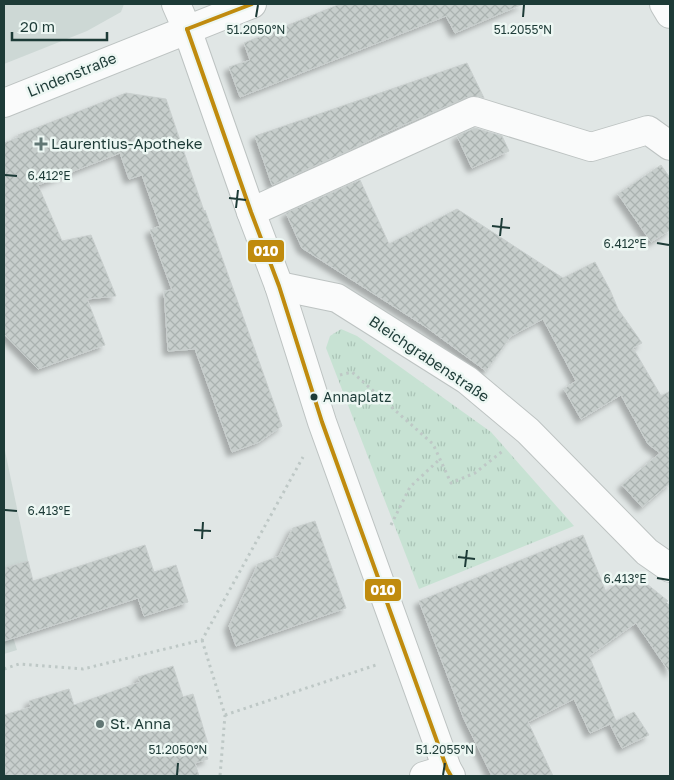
<svg xmlns="http://www.w3.org/2000/svg" width="674" height="780" viewBox="0 0 674 780" font-family="'Golos Text',sans-serif">
<style>
.built{fill:#cdd8d5}
.park{fill:url(#park-tufts)}
.building{fill:url(#building-cross-hatch);stroke:#c9cfce;filter:url(#shadow)}
.lines{fill:none;stroke-linecap:round;stroke-linejoin:round}
.minor-casing{stroke:#bdc3c2;stroke-width:30}
.path{stroke:#bec8c6;stroke-width:3;stroke-dasharray:2.5 4;stroke-linecap:butt}
.minor{stroke:#fafbfb;stroke-width:28}
.bus-1-casing{stroke:#edf7f3;stroke-width:8}
.bus-1{stroke:#c08b0e;stroke-width:4}
.ticks{fill:none;stroke:#1d3b37;stroke-width:2}
.poi-dot{fill:#617774;stroke:#edf7f3;stroke-width:2}
.bus-dot{fill:#1d3b37;stroke:#edf7f3;stroke-width:2}
.labels{text-anchor:middle;stroke-width:5;stroke-linejoin:round;paint-order:stroke}
.bus-label{font-size:14px;fill:#1d3b37;stroke:#edf7f3;text-anchor:start}
.street-label{font-size:15px;fill:#1d3b37;stroke:#edf7f3}
.poi-label{font-size:15px;fill:#1d3b37;stroke:#edf7f3;text-anchor:start}
.ticks-label{font-size:12px;text-anchor:middle;fill:#1d3b37;stroke:#edf7f3;stroke-width:5;stroke-linejoin:round;paint-order:stroke}
.line-badge{stroke:#edf7f3;stroke-width:2}
.badge-label{font-size:14px;text-anchor:middle;font-weight:bold;fill:#fff}
</style>
<defs>
<pattern id="park-tufts" width="24" height="20" patternUnits="userSpaceOnUse" patternTransform="scale(1.25)"><rect width="24" height="20" fill="#c7e2d3"/><path d="M3 7l-1-3M5 7V3M7 7l1-3M15 17l-1-3M17 17v-4M19 17l1-3" fill="none" stroke="#aac3b6"/></pattern>
<pattern id="building-cross-hatch" width="8" height="8" patternUnits="userSpaceOnUse" patternTransform="scale(1.25)"><rect width="8" height="8" fill="#c7cecc"/><path d="M0 0l8 8M0 8l8-8" fill="none" stroke="#aab2b0"/></pattern>
<filter id="shadow"><feDropShadow dx="-4.5" dy="4.5" stdDeviation="2.5" flood-color="#0004"/></filter>
</defs>
<rect width="100%" height="100%" fill="#e0e6e5"/>
<g class="built">
<polygon points="4,4 124,4 121,12 87,31 4,64"/>
<polygon points="4,446 28,561 33,581 6,614 17,650 4,654"/>
</g>
<polygon class="park" points="341,329 357,336 491,432 574,526 419,589 326,348 330,336"/>
<g class="building">
<polygon points="340,4 523,4 455,33 446,16 240,97 229,67 250,60 244,43"/>
<polygon points="467,63 484,98 478,96 468,97 380,135 348,151 272,185 255,136"/>
<polygon points="126,93 166,99 204,211 205,210 282,426 259,442 232,452 195,349 168,351 164,291 172,290 150,230 160,226 142,175 129,179 120,153 38,185 62,241 91,235 116,296 87,299 105,345 38,369 4,334 4,143 19,137 18,135"/>
<polygon points="475,128 502,136 509,151 472,168 457,136"/>
<polygon points="661,165 670,178 670,230 651,242 618,194"/>
<polygon points="360,180 389,244 457,209 563,278 595,262 610,290 618,309 642,343 633,348 661,396 670,391 670,483 642,507 622,485 660,453 648,444 621,395 581,419 564,389 576,381 543,319 511,336 486,371 426,327 302,248 286,213"/>
<polygon points="315,521 346,608 236,646 229,626 258,564 279,556 293,528"/>
<polygon points="583,535 606,592 632,572 668,601 666,602 670,606 670,673 636,623 589,656 616,721 634,712 649,735 622,748 610,724 590,733 574,699 528,722 553,776 492,776 464,719 419,601"/>
<polygon points="145,545 154,572 176,565 188,602 144,616 138,598 4,641 4,568 28,561 33,581"/>
<polygon points="173,666 183,697 193,694 208,744 203,745 208,759 195,763 199,776 4,776 4,715 31,707 29,701 69,689 74,705 140,682 138,677"/>
</g>
<g class="lines">
<g class="minor-casing">
<g id="minor">
<polyline points="176,4 187,29 251,212 279,286 322,422 447,769 451,776"/>
<polyline points="664,4 670,14"/>
<polyline points="4,103 252,4"/>
<polyline points="251,212 474,111 591,147 648,130 670,146"/>
<polyline points="279,286 337,298 467,380 528,431 647,552 670,568"/>
<polyline points="424,776 447,769"/>
</g>
</g>
<g class="path">
<polyline points="340,375 352,372 433,444 451,483 475,473 504,450"/>
<polyline points="391,525 410,487 440,459"/>
<polyline points="202,640 225,715 220,776"/>
<polyline points="4,669 19,664 83,669 202,640 303,457"/>
<polyline points="225,715 379,664"/>
</g>
<use href="#minor" class="minor"/>
<g class="bus-1-casing">
<g id="bus-1">
<polyline points="187,29 251,212 279,286 322,422 447,769 451,776"/>
<polyline points="187,29 252,4"/>
</g>
</g>
<use href="#bus-1" class="bus-1"/>
</g>
<path class="ticks" d="M 256,17 L 258,5M 523,17 L 524,5M 5,175 L 17,176M 229,198 L 246,200M 236,208 L 238,190M 492,226 L 510,228M 500,236 L 502,218M 657,243 L 669,245M 5,510 L 17,511M 194,530 L 211,531M 202,539 L 203,522M 458,557 L 475,559M 465,567 L 467,550M 657,578 L 669,580M 177,775 L 178,763M 443,775 L 445,763"/>
<g class="poi-dot">
<path d="M38.5 136.5h5v5h5v5h-5v5h-5v-5h-5v-5h5z"/>
<circle cx="100" cy="724" r="5"/>
</g>
<circle class="bus-dot" cx="314" cy="397" r="4.5"/>
<g class="labels">
<g class="bus-label">
<text x="323" y="402">Annaplatz</text>
</g>
<g class="street-label">
<text transform="translate(72 75) rotate(-22)" y="5">Lindenstraße</text>
<text transform="translate(429 359) rotate(34)" y="5">Bleichgrabenstraße</text>
</g>
<g class="poi-label">
<text x="51" y="149">Laurentius-Apotheke</text>
<text x="110" y="729">St. Anna</text>
</g>
</g>
<g class="ticks-label">
<text x="256" y="34">51.2050°N</text>
<text x="523" y="34">51.2055°N</text>
<text x="49" y="180">6.412°E</text>
<text x="625" y="248">6.412°E</text>
<text x="49" y="515">6.413°E</text>
<text x="625" y="583">6.413°E</text>
<text x="178" y="754">51.2050°N</text>
<text x="445" y="754">51.2055°N</text>
</g>
<g class="line-badge">
<rect x="247" y="239" width="38" height="24" rx="5" fill="#c08b0e"/>
<rect x="364" y="578" width="38" height="24" rx="5" fill="#c08b0e"/>
</g>
<g class="badge-label">
<text x="266" y="256">010</text>
<text x="383" y="595">010</text>
</g>
<rect width="674" height="780" fill="none" stroke="#1d3b37" stroke-width="10"/>
<path d="M12 32v8h95v-8" fill="none" stroke="#1d3b37" stroke-width="2.5"/>
<text x="20" y="32" font-size="15" fill="#1d3b37" stroke="#edf7f3" stroke-width="4" paint-order="stroke">20 m</text>
</svg>
